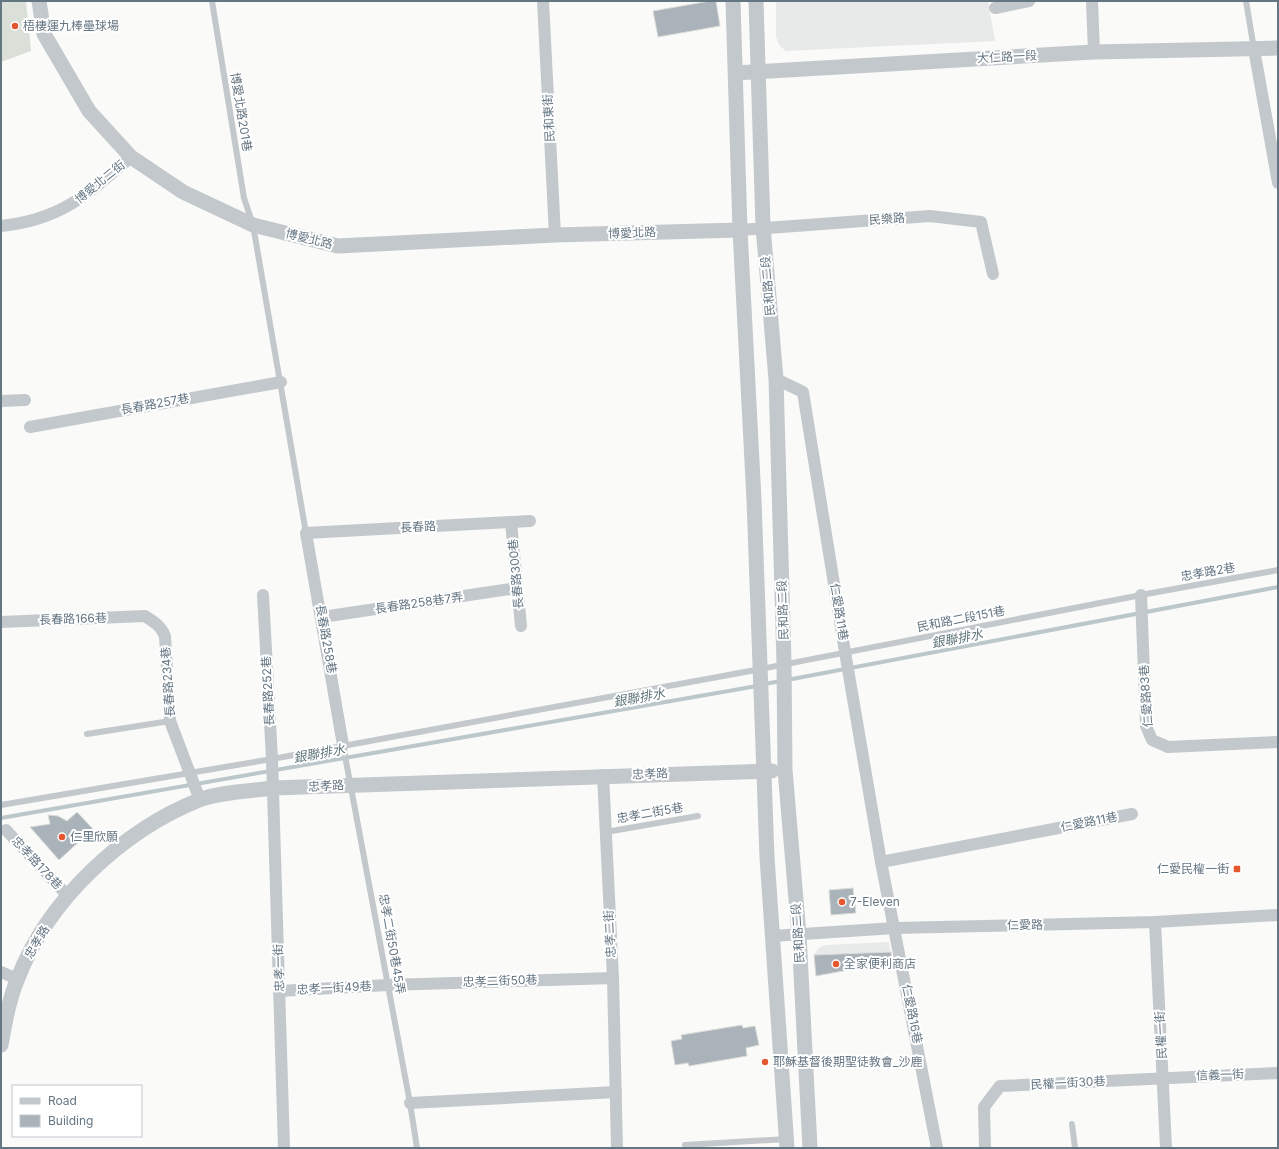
<svg xmlns="http://www.w3.org/2000/svg" width="1279" height="1149" viewBox="0 0 1279 1149" font-family="Inter,'Noto Sans TC',sans-serif">
<style>
.built{fill:#e8e9e9}
.green{fill:#dadfd7}
.lines{fill:none;stroke-linecap:round;stroke-linejoin:round}
.stream{stroke:#bbc7cb;stroke-width:4}
.building{fill:#aab3b9;stroke:#dcdcda}
.service{stroke:#c3c8cc;stroke-width:6}
.minor{stroke:#c3c8cc;stroke-width:12}
.tertiary{stroke:#c3c8cc;stroke-width:15}
.poi-dot{fill:#e4572e;stroke:#fff;stroke-width:1.5}
.labels{text-anchor:middle;stroke-width:4;stroke-linejoin:round;paint-order:stroke}
.poi-label{font-size:12px;fill:#657683;stroke:#fff;text-anchor:start}
.street-label{font-size:12px;fill:#657683;stroke:#fff}
.water-label{font-size:13px;font-style:italic;fill:#60757c;stroke:#fff}
</style>
<rect width="100%" height="100%" fill="#fafaf8"/>
<g class="built">
<polygon points="776,1 988,1 995,41 786,51 780,46 776,37"/>
<polygon points="889,942 892,962 816,976 814,954 820,947 826,945"/>
</g>
<polygon class="green" points="1,1 26,1 31,51 1,62"/>
<g class="lines">
<g class="stream">
<polyline points="787,680 1278,587"/>
<polyline points="764,684 781,681"/>
<polyline points="1,818 757,686"/>
</g>
</g>
<g class="building">
<polygon points="710,1 716,1 720,26 658,37 653,11"/>
<polygon points="77,812 93,829 59,860 30,827 50,824 48,815 58,816 67,821"/>
<polygon points="853,888 856,913 831,915 829,890"/>
<polygon points="891,952 892,962 816,976 814,955"/>
<polygon points="742,1025 743,1028 755,1026 759,1045 746,1048 747,1056 689,1066 688,1063 675,1065 671,1041 682,1039 681,1035"/>
</g>
<g class="lines">
<g class="service">
<polyline points="212,1 244,198 253,225 306,533"/>
<polyline points="1246,1 1254,49"/>
<polyline points="87,734 170,721"/>
<polyline points="343,745 410,1103 417,1148"/>
<polyline points="1,805 272,759 761,669 1141,595 1278,570"/>
<polyline points="606,832 698,816"/>
<polyline points="1072,1124 1075,1148"/>
<polyline points="685,1145 787,1139"/>
</g>
<g class="minor">
<polyline points="543,1 555,235"/>
<polyline points="1092,1 1094,52"/>
<polyline points="995,8 1029,1"/>
<polyline points="1254,49 1278,183"/>
<path d="M 1,226 C 61,220 88,194 131,157"/>
<polyline points="740,230 930,216 981,222 993,274"/>
<polyline points="776,379 803,392 845,652 881,862 937,1148"/>
<polyline points="1,401 25,400"/>
<polyline points="30,427 281,382"/>
<polyline points="511,522 521,626"/>
<polyline points="263,595 272,759 284,1148"/>
<polyline points="1141,595 1146,726 1152,740 1168,747 1278,742"/>
<polyline points="322,617 517,588"/>
<path d="M 1,622 L 145,616 C 154,622 161,626 165,636 L 170,721 L 200,800"/>
<polyline points="343,745 306,533 530,521"/>
<polyline points="603,775 613,978 617,1148"/>
<polyline points="6,830 68,896"/>
<polyline points="881,862 1132,814"/>
<polyline points="1155,922 1166,1148"/>
<polyline points="772,936 895,928 1155,922 1278,915"/>
<polyline points="1,972 17,979"/>
<polyline points="279,991 388,985 613,978"/>
<polyline points="410,1103 616,1092"/>
<polyline points="985,1148 984,1107 1000,1086 1278,1073"/>
</g>
<g class="tertiary">
<polyline points="39,1 44,34 89,111 131,157 183,192 253,225 338,246 555,235 740,230"/>
<polyline points="733,1 740,230 754,500 767,857 787,1148"/>
<polyline points="756,1 763,227 776,379 784,663 785,770 799,935 810,1148"/>
<polyline points="736,73 1094,52 1278,48"/>
<path d="M 1,1045 C 5,1023 9,999 18,978 C 48,900 122,831 199,800 C 218,792 251,791 273,788 L 772,771"/>
</g>
</g>
<g class="poi-dot">
<circle cx="15" cy="26" r="4"/>
<circle cx="62" cy="837" r="4"/>
<rect x="1233" y="865" width="8" height="8" rx="2"/>
<circle cx="842" cy="902" r="4"/>
<circle cx="836" cy="964" r="4"/>
<circle cx="765" cy="1062" r="4"/>
</g>
<g class="labels">
<g class="poi-label">
<text x="23" y="30">梧棲運九棒壘球場</text>
<text x="70" y="841">仁里欣願</text>
<text x="1229" y="873" text-anchor="end">仁愛民權一街</text>
<text x="850" y="906">7-Eleven</text>
<text x="844" y="968">全家便利商店</text>
<text x="773" y="1066">耶穌基督後期聖徒教會_沙鹿</text>
</g>
<g class="street-label">
<text transform="translate(1007 57) rotate(-3)" y="4">大仁路一段</text>
<text transform="translate(241 112) rotate(81)" y="4">博愛北路201巷</text>
<text transform="translate(549 118) rotate(-93)" y="4">民和東街</text>
<text transform="translate(100 182) rotate(-39)" y="4">博愛北二街</text>
<text transform="translate(887 219) rotate(-4)" y="4">民樂路</text>
<text transform="translate(632 233) rotate(-2)" y="4">博愛北路</text>
<text transform="translate(309 239) rotate(14)" y="4">博愛北路</text>
<text transform="translate(768 286) rotate(-95)" y="4">民和路二段</text>
<text transform="translate(155 404) rotate(-10)" y="4">長春路257巷</text>
<text transform="translate(418 527) rotate(-3)" y="4">長春路</text>
<text transform="translate(1208 572) rotate(-10)" y="4">忠孝路2巷</text>
<text transform="translate(516 574) rotate(-95)" y="4">長春路300巷</text>
<text transform="translate(419 603) rotate(-8)" y="4">長春路258巷7弄</text>
<text transform="translate(783 610) rotate(-92)" y="4">民和路二段</text>
<text transform="translate(839 612) rotate(81)" y="4">仁愛路11巷</text>
<text transform="translate(73 619) rotate(-2)" y="4">長春路166巷</text>
<text transform="translate(961 619) rotate(-11)" y="4">民和路二段151巷</text>
<text transform="translate(326 639) rotate(80)" y="4">長春路258巷</text>
<text transform="translate(168 682) rotate(-94)" y="4">長春路234巷</text>
<text transform="translate(268 691) rotate(-93)" y="4">長春路252巷</text>
<text transform="translate(1146 696) rotate(-94)" y="4">仁愛路83巷</text>
<text transform="translate(650 774) rotate(-2)" y="4">忠孝路</text>
<text transform="translate(326 786) rotate(-3)" y="4">忠孝路</text>
<text transform="translate(650 813) rotate(-10)" y="4">忠孝二街5巷</text>
<text transform="translate(1089 822) rotate(-11)" y="4">仁愛路11巷</text>
<text transform="translate(37 863) rotate(47)" y="4">忠孝路178巷</text>
<text transform="translate(1025 925) rotate(-1)" y="4">仁愛路</text>
<text transform="translate(798 933) rotate(-94)" y="4">民和路二段</text>
<text transform="translate(610 934) rotate(-93)" y="4">忠孝二街</text>
<text transform="translate(37 942) rotate(-59)" y="4">忠孝路</text>
<text transform="translate(392 944) rotate(80)" y="4">忠孝二街50巷45弄</text>
<text transform="translate(279 968) rotate(-92)" y="4">忠孝一街</text>
<text transform="translate(500 981) rotate(-2)" y="4">忠孝二街50巷</text>
<text transform="translate(334 988) rotate(-3)" y="4">忠孝一街49巷</text>
<text transform="translate(912 1014) rotate(79)" y="4">仁愛路16巷</text>
<text transform="translate(1161 1035) rotate(-93)" y="4">民權一街</text>
<text transform="translate(1220 1075) rotate(-2)" y="4">信義一街</text>
<text transform="translate(1068 1083) rotate(-3)" y="4">民權一街30巷</text>
</g>
<g class="water-label">
<text transform="translate(957 638) rotate(-11)" y="5">銀聯排水</text>
<text transform="translate(639 697) rotate(-10)" y="5">銀聯排水</text>
<text transform="translate(319 753) rotate(-10)" y="5">銀聯排水</text>
</g>
</g>
<rect width="1279" height="1149" fill="none" stroke="#657683" stroke-width="4"/>
<rect x="12" y="1085" width="130" height="52" fill="#ffffff" stroke="#c1c8cd"/>
<rect x="20" y="1098" width="20" height="6" fill="#c3c8cc" stroke="#c1c8cd"/>
<text x="48" y="1105" font-size="12" fill="#657683">Road</text>
<rect x="20" y="1115" width="20" height="12" fill="#aab3b9" stroke="#c1c8cd"/>
<text x="48" y="1125" font-size="12" fill="#657683">Building</text>
</svg>
